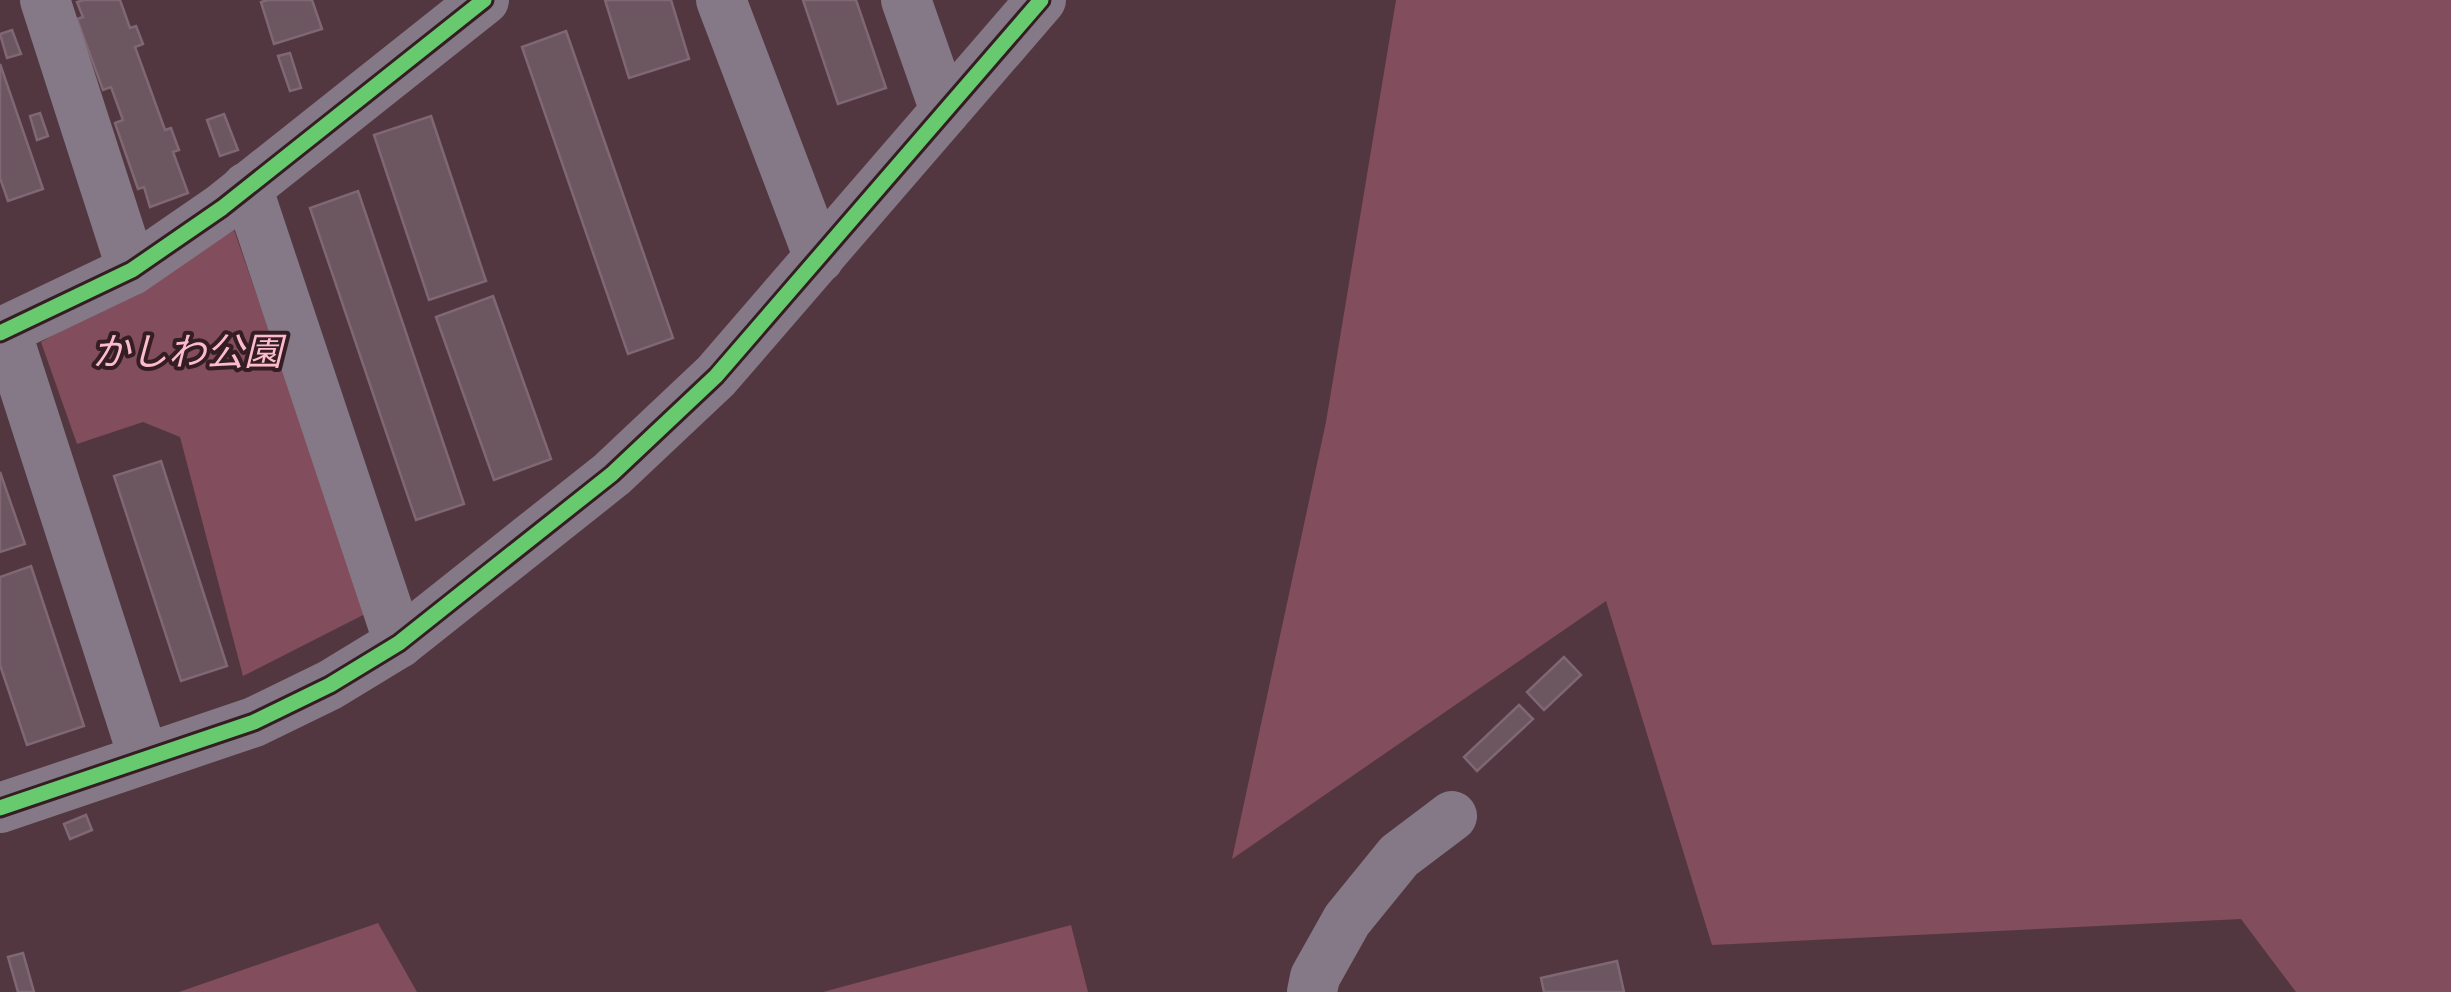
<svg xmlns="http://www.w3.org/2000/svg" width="2451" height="992" viewBox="0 0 2451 992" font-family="'Zilla Slab','Noto Sans JP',serif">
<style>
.green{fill:#824d5c}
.building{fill:#6c5660;stroke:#7f6873;stroke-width:2.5}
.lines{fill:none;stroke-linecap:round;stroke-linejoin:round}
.minor{stroke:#857987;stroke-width:50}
.cycleway-casing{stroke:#351d24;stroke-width:21}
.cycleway{stroke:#67ca6e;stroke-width:15}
.labels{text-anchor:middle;stroke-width:8;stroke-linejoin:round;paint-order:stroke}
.park-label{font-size:38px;font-style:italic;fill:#fcbccc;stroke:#351d24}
</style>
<rect width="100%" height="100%" fill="#533740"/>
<g class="green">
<polygon points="1396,0 2451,0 2451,992 2296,992 2241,919 1712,945 1606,601 1232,859 1326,422"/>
<polygon points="234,230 367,613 243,676 180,437 143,422 77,444 41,342"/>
<polygon points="378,923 417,992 179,992"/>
<polygon points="1071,925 1088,992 823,992"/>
</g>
<g class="building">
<polygon points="84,0 120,0 130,28 136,26 143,44 135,47 165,130 171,128 179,150 173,152 188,193 150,207 144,187 138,189 115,123 123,120 111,87 103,90 77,19 83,17 77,2"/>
<polygon points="268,0 312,0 322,29 274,44 261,2"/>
<polygon points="605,0 671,0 689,59 629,78"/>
<polygon points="803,0 856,0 886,88 838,104"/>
<polygon points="12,30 21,54 7,58 0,34"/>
<polygon points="566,31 673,338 628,354 522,47"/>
<polygon points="290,53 301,88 290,91 278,56"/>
<polygon points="0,64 43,189 8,201 0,178"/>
<polygon points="40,113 48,136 37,140 30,116"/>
<polygon points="224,114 238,150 220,156 207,120"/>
<polygon points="431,116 486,281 429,300 374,135"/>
<polygon points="358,191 464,504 416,520 310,208"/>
<polygon points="493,296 551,459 494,480 436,317"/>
<polygon points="161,461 227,666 181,681 114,476"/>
<polygon points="0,472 25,544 0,552"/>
<polygon points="31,566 84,726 27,745 0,665 0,577"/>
<polygon points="1564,657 1581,675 1544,710 1527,692"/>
<polygon points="1519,705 1533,719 1477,771 1464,757"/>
<polygon points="86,815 92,830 70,839 64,824"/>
<polygon points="23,953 34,992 18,992 8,957"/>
<polygon points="1617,961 1624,992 1544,992 1541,978"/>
</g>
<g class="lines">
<g class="minor">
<polyline points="45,0 132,270"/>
<polyline points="721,0 819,258"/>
<polyline points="906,0 945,111"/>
<polyline points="247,187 399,643"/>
<polyline points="6,331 144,759"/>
<polyline points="0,333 132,270 222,208 484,0"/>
<polyline points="0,808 254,722 330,685 399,643 612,474 716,376 1041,0"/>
<polyline points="1312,992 1315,977 1347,920 1399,856 1452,816"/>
</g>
<g class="cycleway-casing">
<g id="cycleway">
<polyline points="0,333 132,270 222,208 484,0"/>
<polyline points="0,808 254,722 330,685 399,643 612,474 716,376 1041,0"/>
</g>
</g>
<use href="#cycleway" class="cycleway"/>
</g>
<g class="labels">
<g class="park-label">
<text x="187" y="365">かしわ公園</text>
</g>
</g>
</svg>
